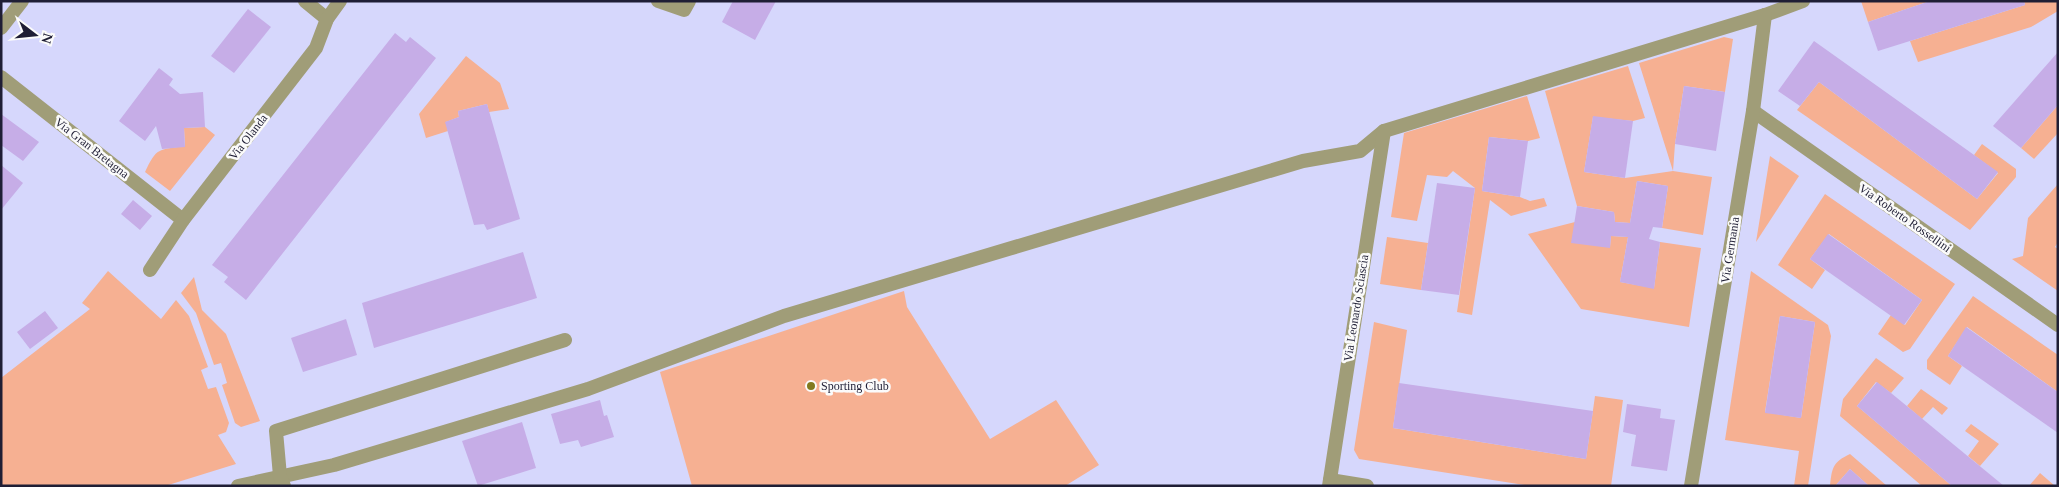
<svg xmlns="http://www.w3.org/2000/svg" width="2059" height="487" viewBox="0 0 2059 487" font-family="'Times New Roman',serif">
<style>
.green{fill:#f6b092;fill-rule:evenodd}
.building{fill:#c6ade7}
.lines{fill:none;stroke-linecap:round;stroke-linejoin:round}
.minor{stroke:#a09d78;stroke-width:14}
.poi-dot{fill:#827a20;stroke:#fbfbfb;stroke-width:2}
.labels{text-anchor:middle;stroke-width:5;stroke-linejoin:round;paint-order:stroke}
.street-label{font-size:12px;fill:#1f1e35;stroke:#fbfbfb}
.poi-label{font-size:12px;fill:#1f1e35;stroke:#fbfbfb;text-anchor:start}
</style>
<rect width="100%" height="100%" fill="#d6d7fc"/>
<g class="green">
<polygon points="1861,1 1930,1 1868,22"/>
<polygon points="2024,1 2058,1 2058,11 2031,27 1918,62 1910,41 2025,5"/>
<polygon points="1724,37 1733,39 1725,92 1684,86 1675,144 1673,171 1712,177 1703,235 1662,228 1668,186 1637,181 1630,223 1615,222 1614,212 1577,206 1545,91 1628,66 1645,118 1633,121 1593,117 1584,172 1625,178 1673,171 1639,63"/>
<polygon points="466,56 500,83 509,109 489,112 487,104 458,111 459,117 446,122 448,131 426,138 419,114"/>
<polygon points="1819,82 1977,199 1998,173 1974,155 1982,144 2016,169 2016,177 1970,230 1797,110"/>
<polygon points="1527,96 1540,138 1528,141 1489,137 1482,191 1520,197 1530,201 1544,198 1547,206 1511,216 1490,200 1472,315 1457,312 1475,188 1453,171 1447,177 1427,175 1417,221 1391,217 1404,133"/>
<polygon points="2058,105 2058,133 2034,159 2021,148"/>
<path d="M 205,127 L 215,135 L 170,191 L 145,172 C 157,147 158,150 185,146 L 184,128 Z"/>
<polygon points="1770,156 1799,176 1756,242"/>
<polygon points="2058,184 2058,242 2055,247 2058,249 2058,291 2012,259 2023,256 2028,218"/>
<polygon points="1825,194 1955,284 1910,349 1903,352 1878,334 1891,315 1905,325 1922,300 1829,234 1810,259 1825,270 1812,289 1778,265"/>
<polygon points="1575,222 1610,247 1611,236 1628,237 1620,282 1654,288 1660,242 1701,248 1689,327 1581,309 1528,234"/>
<polygon points="1387,237 1428,243 1421,290 1380,284"/>
<polygon points="108,271 161,319 176,300 189,316 208,367 201,370 208,389 216,387 229,423 226,432 218,435 236,464 165,486 1,486 1,378 90,309 82,303"/>
<path d="M 1751,271 L 1828,325 L 1831,336 L 1808,486 L 1794,486 L 1799,451 L 1725,440 ZM 1780,316 L 1815,322 L 1801,418 L 1765,412 Z"/>
<polygon points="194,277 202,310 226,334 260,421 241,427 235,423 222,385 227,383 221,363 214,365 196,313 181,293"/>
<polygon points="904,291 907,307 990,439 1056,400 1099,465 1065,486 692,486 660,372"/>
<polygon points="1973,296 2058,355 2058,392 1967,327 1948,356 1962,366 1950,385 1927,369 1927,360"/>
<polygon points="1374,322 1407,330 1393,428 1586,459 1595,396 1623,400 1611,486 1531,486 1359,459 1354,450"/>
<polygon points="1876,358 1904,378 1891,393 1876,382 1857,406 1952,486 1922,486 1840,416 1843,399"/>
<polygon points="1921,389 1948,408 1942,415 1933,407 1922,419 1907,406"/>
<polygon points="1971,424 1999,444 1980,466 1968,456 1979,441 1965,431"/>
<path d="M 1850,454 L 1887,486 L 1869,486 L 1850,469 L 1835,486 L 1830,486 C 1832,467 1833,462 1850,454 Z"/>
<polygon points="2040,473 2055,486 2029,486"/>
</g>
<g class="building">
<polygon points="733,1 776,1 755,40 722,22"/>
<polygon points="1930,1 2024,1 2025,5 1878,51 1868,22"/>
<polygon points="248,9 271,27 234,73 211,56"/>
<polygon points="395,33 406,42 410,37 436,58 246,300 224,282 228,277 212,265"/>
<polygon points="1814,41 1998,172 1977,199 1819,82 1800,106 1778,91"/>
<polygon points="2058,52 2058,105 2021,148 1993,126"/>
<polygon points="159,68 173,79 169,85 180,94 203,92 205,127 184,128 185,147 162,149 156,126 145,141 119,121"/>
<polygon points="1684,86 1725,92 1716,151 1675,144"/>
<polygon points="487,104 520,219 487,230 484,224 474,225 445,122 459,117 458,111"/>
<polygon points="1,114 39,142 23,161 1,145"/>
<polygon points="1593,116 1633,121 1625,178 1584,172"/>
<polygon points="1489,137 1528,141 1520,197 1482,191"/>
<polygon points="1,165 23,183 1,210"/>
<polygon points="1637,181 1668,186 1662,228 1653,227 1649,239 1660,242 1654,289 1620,282 1628,237 1611,236 1610,248 1571,243 1577,206 1614,212 1615,222 1630,223"/>
<polygon points="1437,183 1475,188 1459,295 1421,290"/>
<polygon points="133,200 152,216 140,230 121,214"/>
<polygon points="1828,234 1922,300 1904,325 1810,259"/>
<polygon points="523,252 537,298 374,348 362,303"/>
<polygon points="45,311 58,328 30,349 17,332"/>
<polygon points="1780,316 1815,322 1801,418 1765,413"/>
<polygon points="346,319 357,355 303,372 291,338"/>
<polygon points="1966,327 2058,392 2058,433 1948,356"/>
<polygon points="1877,382 1891,393 2004,486 1952,486 1857,406"/>
<polygon points="1399,383 1593,411 1586,459 1393,428"/>
<polygon points="600,400 604,416 607,415 614,437 581,447 578,440 560,444 551,414"/>
<polygon points="1627,404 1661,409 1660,418 1675,420 1667,471 1631,466 1636,435 1623,432"/>
<polygon points="522,422 536,468 478,486 462,441"/>
<polygon points="1850,469 1869,486 1835,486"/>
</g>
<g class="lines">
<g class="minor">
<polyline points="305,1 327,19"/>
<polyline points="658,1 684,10 689,1"/>
<polyline points="1,28 22,1"/>
<polyline points="1,77 183,220"/>
<polyline points="1753,111 2058,325"/>
<polyline points="150,270 183,220 316,48 327,19 340,1"/>
<polyline points="1330,480 1367,486"/>
<polyline points="238,486 334,465 588,389 784,316 1303,161 1360,151 1384,131 1765,15 1803,1"/>
<polyline points="284,486 280,476 276,431 565,340"/>
<polyline points="1329,486 1384,131"/>
<polyline points="1691,486 1753,111 1765,15"/>
</g>
</g>
<circle class="poi-dot" cx="811" cy="386" r="5"/>
<g class="labels">
<g class="street-label">
<text transform="translate(248 137) rotate(-52)" y="4">Via Olanda</text>
<text transform="translate(92 148) rotate(38)" y="4">Via Gran Bretagna</text>
<text transform="translate(1905 218) rotate(35)" y="4">Via Roberto Rossellini</text>
<text transform="translate(1730 250) rotate(-81)" y="4">Via Germania</text>
<text transform="translate(1356 308) rotate(-81)" y="4">Via Leonardo Sciascia</text>
</g>
<g class="poi-label">
<text x="821" y="390">Sporting Club</text>
</g>
</g>
<rect width="2059" height="487" fill="none" stroke="#1f1e35" stroke-width="5"/>
<g transform="translate(35 35) rotate(106)" stroke="#fbfbfb" stroke-width="4" paint-order="stroke">
<path d="M0-4L9 19L0 12L-9 19Z" fill="#1f1e35"/>
<text y="-8" font-size="14" font-weight="bold" text-anchor="middle" fill="#1f1e35">N</text>
</g>
</svg>
